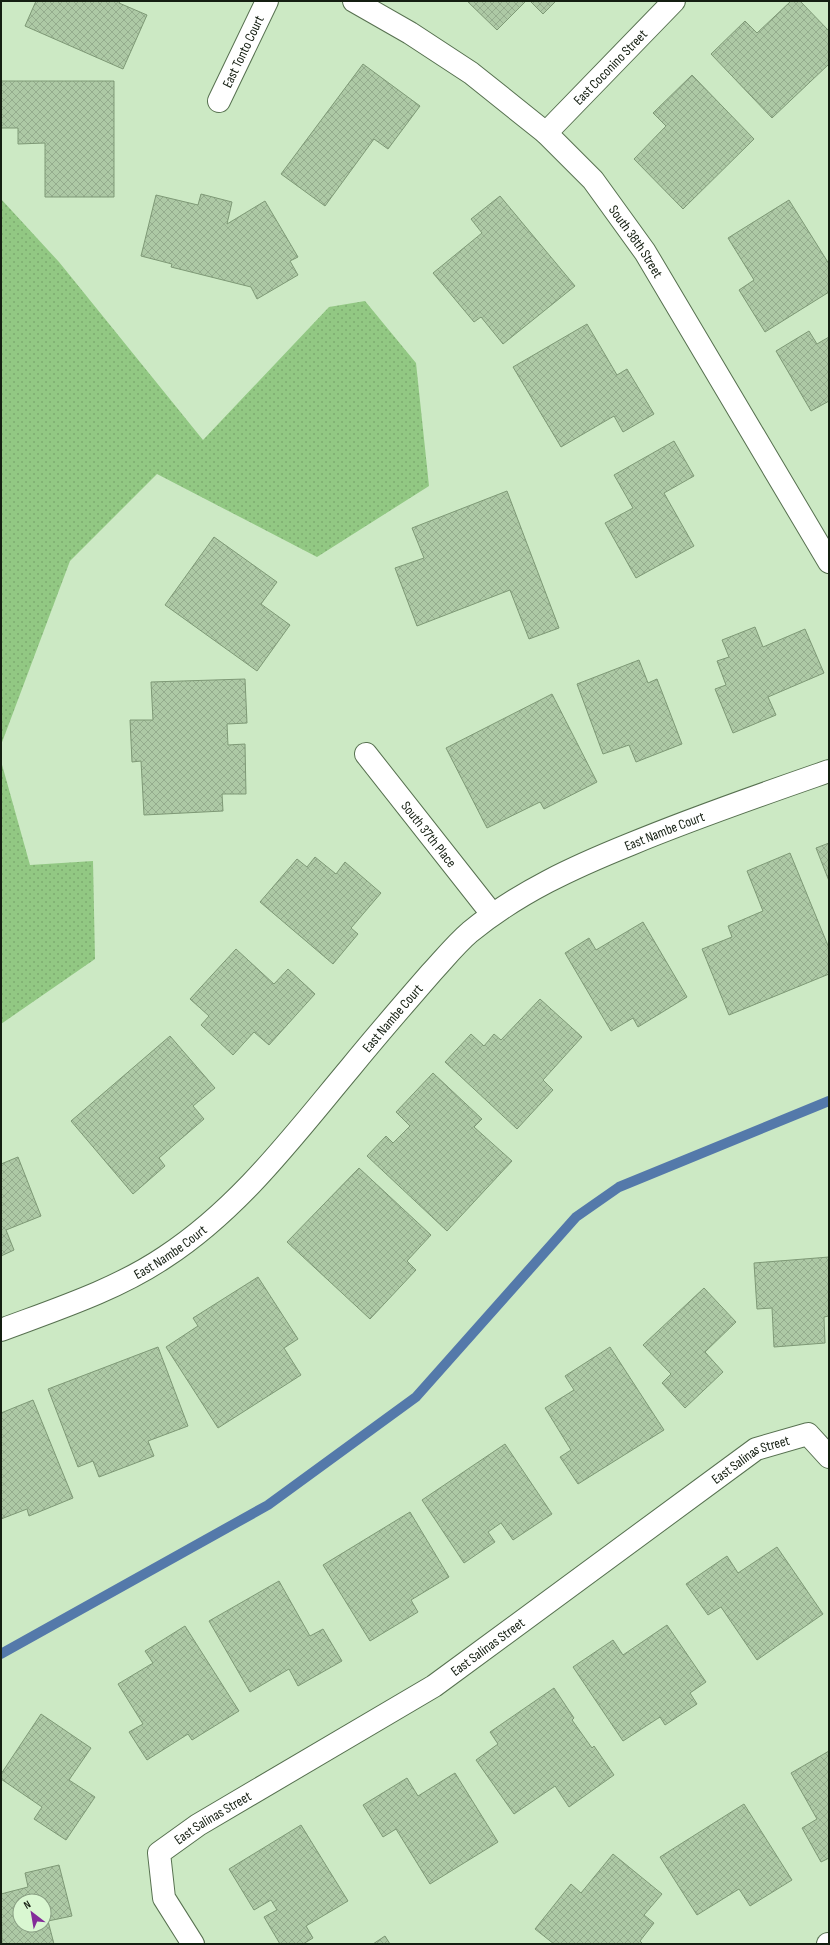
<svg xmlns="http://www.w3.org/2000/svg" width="830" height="1945" viewBox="0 0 830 1945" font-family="'Sofia Sans Condensed',sans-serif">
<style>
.grass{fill:url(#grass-dots)}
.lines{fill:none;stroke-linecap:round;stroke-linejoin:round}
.stream{stroke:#5479aa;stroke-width:10}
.building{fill:url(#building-cross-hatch);stroke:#7e9976;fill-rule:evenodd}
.minor-casing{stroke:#577150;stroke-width:24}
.minor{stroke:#fff;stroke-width:22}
.labels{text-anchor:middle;stroke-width:3.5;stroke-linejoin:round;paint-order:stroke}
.street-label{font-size:14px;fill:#141e11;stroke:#d9f7d1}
</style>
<defs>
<pattern id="grass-dots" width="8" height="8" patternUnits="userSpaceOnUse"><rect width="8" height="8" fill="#92c883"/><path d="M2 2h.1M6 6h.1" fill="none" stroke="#7dab70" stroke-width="1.8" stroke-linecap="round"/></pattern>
<pattern id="building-cross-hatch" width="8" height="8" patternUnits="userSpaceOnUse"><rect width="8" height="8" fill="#adc9a5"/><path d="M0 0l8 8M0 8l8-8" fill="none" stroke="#94ac8d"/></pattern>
</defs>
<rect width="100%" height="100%" fill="#cce9c4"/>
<g class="grass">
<polygon points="1,199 59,262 203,440 329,307 365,301 416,363 429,486 317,557 157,474 70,561 1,745"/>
<polygon points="1,761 30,865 93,861 95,959 1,1024"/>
</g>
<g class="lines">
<polyline class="stream" points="1,1654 268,1505 416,1397 576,1217 619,1187 829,1101"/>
</g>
<g class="building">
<polygon points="36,1 120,1 119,3 147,15 123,69 25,26"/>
<polygon points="467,1 526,1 497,30"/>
<polygon points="530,1 556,1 543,14"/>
<polygon points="791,1 800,1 829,31 829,64 772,118 711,54 745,21 757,33"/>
<polygon points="363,64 420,106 388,149 374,139 325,206 281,174"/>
<polygon points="692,75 754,139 683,209 634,159 666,126 653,113"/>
<polygon points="1,81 114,81 114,197 45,197 45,143 18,144 18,128 1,128"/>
<polygon points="201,194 232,202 227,224 265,201 298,257 290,261 298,275 257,299 251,287 171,267 172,264 141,256 156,195 198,205"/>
<polygon points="500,196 575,286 503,344 481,317 474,322 433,273 482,233 471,219"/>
<polygon points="789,200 829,264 829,292 765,332 739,290 754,280 728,238"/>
<polygon points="587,324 617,375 627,369 654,414 623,432 614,416 561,447 513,367"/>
<polygon points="809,331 817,344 829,337 829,401 811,411 776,351"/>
<polygon points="674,441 694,476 664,493 694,546 636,578 605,523 633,508 614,475"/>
<polygon points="507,491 559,628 529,639 510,590 417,626 395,568 424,558 412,528"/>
<polygon points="214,537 277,582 261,604 290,625 257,671 165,605"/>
<polygon points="755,627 763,647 805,629 824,673 768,697 776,715 733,733 715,689 726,685 717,661 729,657 722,640"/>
<polygon points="639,660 648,683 657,679 682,744 636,762 629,745 603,754 577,684"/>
<polygon points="245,679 247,723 227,724 228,745 245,744 246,794 222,794 223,811 144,815 141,761 132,762 130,720 153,720 151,682"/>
<polygon points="552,694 597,782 544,809 540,802 487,828 446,748"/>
<polygon points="829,843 829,881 816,848"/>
<polygon points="790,853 829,948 829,974 729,1015 702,949 732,937 728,926 763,911 747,871"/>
<polygon points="315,857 336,874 345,862 381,893 351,928 358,934 333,964 260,902 297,859 307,867"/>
<polygon points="643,922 687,997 638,1027 633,1018 611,1031 565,953 589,938 596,950"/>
<polygon points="236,949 274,984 288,969 315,994 269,1045 254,1032 233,1055 201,1025 209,1016 190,999"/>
<polygon points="540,999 582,1037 543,1080 553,1090 517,1129 445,1062 471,1034 484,1046 494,1034 501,1040"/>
<polygon points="170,1036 215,1088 193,1106 204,1119 159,1158 165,1166 133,1194 71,1121"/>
<polygon points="433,1073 482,1119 474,1127 512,1161 447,1231 367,1156 386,1136 393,1143 410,1126 396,1112"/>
<polygon points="18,1157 41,1216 6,1230 14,1250 1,1256 1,1164"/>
<polygon points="359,1168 431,1235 407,1261 416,1270 370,1319 287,1242"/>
<polygon points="829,1257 829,1316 824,1317 825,1343 774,1347 772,1308 757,1309 754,1263"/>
<polygon points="258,1277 298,1339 284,1348 301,1375 218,1428 166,1347 198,1326 193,1318"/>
<polygon points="704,1288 736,1322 705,1352 723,1372 685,1408 662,1383 671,1374 643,1345"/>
<polygon points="158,1347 188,1426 148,1441 154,1456 99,1477 93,1461 78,1467 48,1389"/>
<polygon points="610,1347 664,1430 578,1484 560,1457 571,1450 545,1408 574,1390 565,1376"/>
<polygon points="33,1400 73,1498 29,1516 27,1509 1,1519 1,1413"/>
<polygon points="505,1444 552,1514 513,1540 501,1523 488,1532 495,1542 464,1563 422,1500"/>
<polygon points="410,1512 449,1577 411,1600 418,1612 370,1641 323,1565"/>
<polygon points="777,1547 823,1614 757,1660 721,1607 708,1615 686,1584 727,1556 738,1573"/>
<polygon points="279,1581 310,1636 323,1629 342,1661 298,1686 289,1669 250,1692 209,1621"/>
<polygon points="667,1625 706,1682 690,1693 697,1704 665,1725 660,1717 623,1741 573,1667 613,1640 623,1655"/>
<polygon points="185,1626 239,1711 192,1740 188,1734 147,1760 129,1732 143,1724 118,1684 153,1663 145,1651"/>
<polygon points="554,1688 574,1718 572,1720 592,1748 594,1746 614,1775 569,1807 555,1786 514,1814 476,1760 498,1744 490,1732"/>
<polygon points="41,1714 91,1748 69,1780 95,1797 66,1840 34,1819 42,1807 1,1779 1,1774"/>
<polygon points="829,1751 829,1858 821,1862 802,1828 817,1819 791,1773"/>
<polygon points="455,1773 498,1842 430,1884 396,1829 383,1837 363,1805 407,1778 418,1796"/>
<polygon points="744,1804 792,1880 750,1906 739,1889 697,1915 660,1857"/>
<polygon points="301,1825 348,1901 306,1926 313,1938 303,1944 280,1944 264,1917 277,1910 271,1900 254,1910 229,1869"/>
<polygon points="613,1854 662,1894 644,1915 654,1923 640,1941 643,1944 554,1944 535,1929 571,1884 581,1893"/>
<path d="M 59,1865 L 72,1916 L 48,1921 L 54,1944 L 2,1944 L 1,1894 L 28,1887 L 25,1873 ZM 20,1901 L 44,1901 L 44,1925 L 20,1925 Z"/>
<polygon points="385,1936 390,1944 373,1944"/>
</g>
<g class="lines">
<g class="minor-casing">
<g id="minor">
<path id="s1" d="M 354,1 L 410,33 L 471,73 L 546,133 L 593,180 L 645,252 L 829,562"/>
<path id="s2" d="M 219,101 L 267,1"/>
<path id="s3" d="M 546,133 L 674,1"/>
<path id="s4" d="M 366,754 L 492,914"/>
<path id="s5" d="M 1,1330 C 57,1309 116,1290 165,1257 C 240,1208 294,1135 351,1067 C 377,1035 404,1004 431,973 C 444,959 456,944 470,932 C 519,892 574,867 631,844 C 696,817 763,794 829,771"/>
<path id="s6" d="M 193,1944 L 164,1898 L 159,1853 L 198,1825 L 434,1686 L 756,1449 L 808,1434 L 829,1457"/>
<polyline points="828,1944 829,1944"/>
</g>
</g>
<use href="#minor" class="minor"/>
</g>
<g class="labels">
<g class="street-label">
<text dy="5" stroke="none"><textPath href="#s2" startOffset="55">East Tonto Court</textPath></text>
<text dy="5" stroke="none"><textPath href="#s3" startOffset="92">East Coconino Street</textPath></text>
<text dy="5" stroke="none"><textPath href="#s1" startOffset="375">South 38th Street</textPath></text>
<text dy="5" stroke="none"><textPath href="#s5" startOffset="847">East Nambe Court</textPath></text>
<text dy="5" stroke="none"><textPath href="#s4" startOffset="102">South 37th Place</textPath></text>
<text dy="5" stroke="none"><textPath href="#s5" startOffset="511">East Nambe Court</textPath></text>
<text dy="5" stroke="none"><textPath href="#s5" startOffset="187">East Nambe Court</textPath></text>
<text dy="5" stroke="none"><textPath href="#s6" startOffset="812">East Salinas Street</textPath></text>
<text dy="5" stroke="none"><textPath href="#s6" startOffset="488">East Salinas Street</textPath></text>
<text dy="5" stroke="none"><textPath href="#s6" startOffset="164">East Salinas Street</textPath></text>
</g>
</g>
<rect width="830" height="1945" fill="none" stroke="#141e11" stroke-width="4"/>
<g transform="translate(32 1913) rotate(329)"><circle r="19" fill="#d9f7d1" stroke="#8aa084"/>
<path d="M0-3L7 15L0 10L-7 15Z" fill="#832c99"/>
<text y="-6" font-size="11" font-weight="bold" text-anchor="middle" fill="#141e11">N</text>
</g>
</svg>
